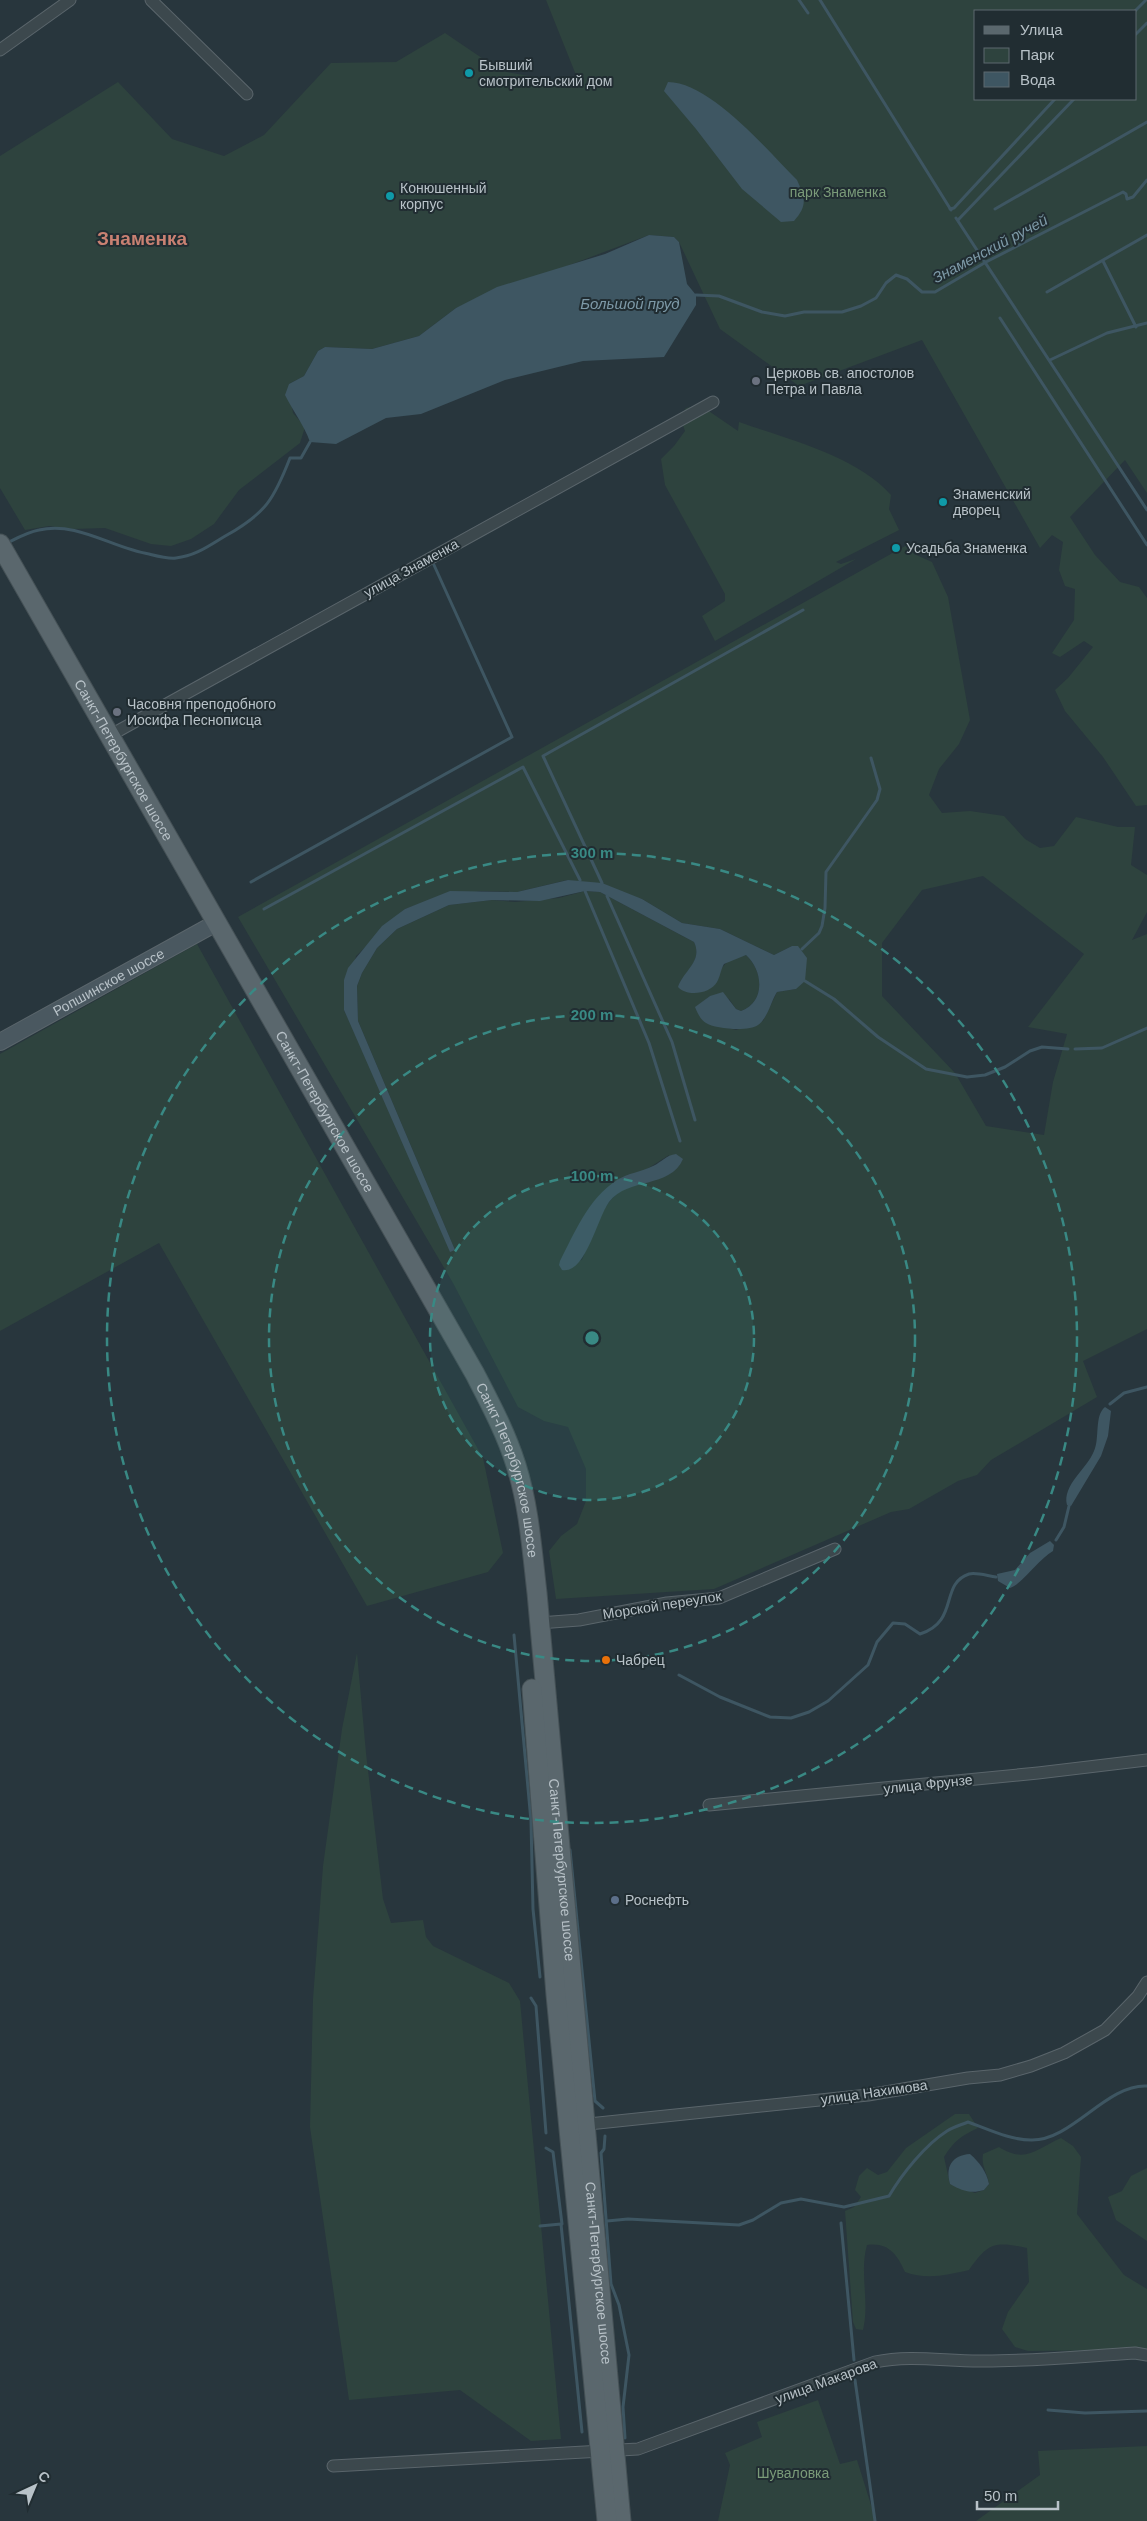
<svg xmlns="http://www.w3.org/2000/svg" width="1147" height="2521" viewBox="0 0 1147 2521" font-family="Helvetica,sans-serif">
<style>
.green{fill:#2e433e;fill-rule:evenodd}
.water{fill:#3e5662}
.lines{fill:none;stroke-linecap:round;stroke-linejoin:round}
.stream{stroke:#3e5662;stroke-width:3}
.minor-casing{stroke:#5a656b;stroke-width:13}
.secondary-casing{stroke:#5a656b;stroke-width:18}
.primary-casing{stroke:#455156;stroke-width:21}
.minor{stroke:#3c484d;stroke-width:11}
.secondary{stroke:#4a5860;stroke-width:16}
.primary{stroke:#5a676d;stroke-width:19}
.ring{fill:none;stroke:#398984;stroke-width:2.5;stroke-dasharray:9 6}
.culture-dot{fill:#0f9aa8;stroke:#212d32;stroke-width:2}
.worship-dot{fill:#6b7280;stroke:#212d32;stroke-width:2}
.food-dot{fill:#e8710a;stroke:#212d32;stroke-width:2}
.service-dot{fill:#5c6f8a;stroke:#212d32;stroke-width:2}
.labels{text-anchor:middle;stroke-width:4;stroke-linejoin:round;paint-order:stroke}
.poi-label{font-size:14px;fill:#b8c2c8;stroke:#212d32;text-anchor:start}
.park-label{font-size:14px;fill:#7a9b79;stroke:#212d32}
.street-label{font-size:14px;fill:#b8c2c8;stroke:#212d32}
.water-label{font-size:15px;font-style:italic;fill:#7d99a7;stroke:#212d32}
.district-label{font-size:19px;font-weight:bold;fill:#c98172;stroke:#212d32}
.centre{fill:#398984;stroke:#212d32;stroke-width:2.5}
.ring-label{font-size:15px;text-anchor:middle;font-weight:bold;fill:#398984;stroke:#212d32;stroke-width:4;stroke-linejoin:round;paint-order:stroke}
</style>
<rect width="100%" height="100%" fill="#28363d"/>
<g class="green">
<path d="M 546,0 L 1147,0 L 1147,493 L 1125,460 L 1070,517 L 1095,555 L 1120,582 L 1139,587 L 1147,598 L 1147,805 L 1136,806 L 1103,757 L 1065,711 L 1055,690 L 1068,678 L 1093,647 L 1084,641 L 1060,657 L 1052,653 L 1074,620 L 1075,589 L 1065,586 L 1059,570 L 1063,542 L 1052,535 L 1040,548 L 922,340 L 799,386 L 720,329 L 679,242 L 674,237 L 649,235 L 456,308 L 419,336 L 372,349 L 325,347 L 318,351 L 304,376 L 289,384 L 293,413 L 305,427 L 300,443 L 239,490 L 214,524 L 191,539 L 171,546 L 151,544 L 105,528 L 73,529 L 49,526 L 25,530 L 0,488 L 0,156 L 118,82 L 172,139 L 224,156 L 264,135 L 331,63 L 396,62 L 445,33 L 501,71 L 580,85 ZM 976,11 L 1136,11 L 1136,99 L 976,99 Z"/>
<path d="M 700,405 L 738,431 L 739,422 C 787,439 857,456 891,495 L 889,509 L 899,530 L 836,562 L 841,564 L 856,559 L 715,641 L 702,616 L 725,601 L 725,594 L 665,485 L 661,459 L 674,446 L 685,431 L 680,417 L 686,408 Z"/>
<path d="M 907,545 L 914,554 L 932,562 L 948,597 L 970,720 L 959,744 L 939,769 L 929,795 L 942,813 L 970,811 L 1004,816 L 1025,839 L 1040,848 L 1054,846 L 1076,817 L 1118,827 L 1135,827 L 1131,865 L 1147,875 L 1147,912 L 1132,940 L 1147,934 L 1147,1329 L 1083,1361 L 1097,1397 L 991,1460 L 977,1475 L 958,1481 L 909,1509 L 891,1512 L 714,1589 L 556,1599 L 549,1551 L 561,1536 L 577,1524 L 586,1501 L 586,1469 L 568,1427 L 544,1421 L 518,1407 L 453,1283 L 238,917 ZM 983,876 L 1084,954 L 1028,1027 L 1067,1034 L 1053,1082 L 1044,1135 L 986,1126 L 955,1073 L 882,996 L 882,943 L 922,890 ZM 567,880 L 642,899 L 682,923 L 720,929 L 774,955 L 792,946 L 796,989 L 777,992 L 763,1021 L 736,1030 L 728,1028 L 696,1007 L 710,996 L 729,999 L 736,1009 L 741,1011 C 766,1002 763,970 746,955 C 734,958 725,960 720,972 L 680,982 C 689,969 702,958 694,942 L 600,892 L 585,891 L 559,898 L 515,902 L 492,900 L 449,905 L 397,929 L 377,948 L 362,973 L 357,986 L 358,1021 L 455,1250 L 344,1010 L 356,956 L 405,909 L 425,902 L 480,891 L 517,892 ZM 669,1155 L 661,1178 C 650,1181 637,1183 627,1187 C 602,1199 592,1236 582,1260 L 559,1265 L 592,1204 Z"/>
<polygon points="197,944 483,1458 503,1553 488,1572 367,1606 159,1243 0,1331 0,1054"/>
<polygon points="357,1653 366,1753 383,1899 391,1923 423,1920 426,1937 433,1946 509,1983 520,2001 561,2439 531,2441 460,2390 349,2400 310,2127 313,1999 323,1866 342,1729"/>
<path d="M 955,2114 L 969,2114 L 978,2128 C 962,2135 953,2142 944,2157 L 950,2184 L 975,2193 L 984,2190 L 989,2184 C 987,2172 981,2166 983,2154 L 999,2147 C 1026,2164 1036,2149 1061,2138 L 1073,2146 L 1081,2157 L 1077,2214 L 1124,2275 L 1147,2289 L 1147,2350 L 1028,2351 L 1015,2347 L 1002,2329 L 1008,2312 L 1029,2282 L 1027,2248 C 994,2241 988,2243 969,2270 C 947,2275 927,2280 905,2272 C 897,2254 888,2242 867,2245 C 859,2273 870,2301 863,2330 L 856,2329 L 853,2322 L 845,2211 L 854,2207 L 861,2197 L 855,2190 L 859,2176 L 867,2168 L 878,2175 L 887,2172 L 906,2148 Z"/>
<polygon points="1147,2168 1147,2241 1116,2220 1108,2197 1122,2191 1131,2176"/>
<polygon points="818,2400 840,2464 857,2460 876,2521 718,2521 730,2465 725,2453 762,2437 757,2422"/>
<polygon points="1147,2446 1147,2521 976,2521 1040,2475 1038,2451"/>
</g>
<g class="water">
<path d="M 668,82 C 710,82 767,150 797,180 C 805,198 808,205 794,221 L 781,222 L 742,189 L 696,129 L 664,91 Z"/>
<path d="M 649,235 L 674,237 L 679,242 L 687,284 L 696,295 L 696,305 L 664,357 L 583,361 L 505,380 L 421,414 L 386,418 L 336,444 L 310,442 C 304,425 293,411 285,395 L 289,384 L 304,376 L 318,351 L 325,347 L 372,349 L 419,336 L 456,308 L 497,287 L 605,254 Z"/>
<path d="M 568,880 L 602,883 L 642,899 L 682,923 L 720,929 L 774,955 L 792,946 L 798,946 L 807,958 L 805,981 L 796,989 L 777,992 C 771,1001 768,1018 758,1025 C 749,1032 715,1029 706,1023 C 700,1019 698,1014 695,1007 L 710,996 L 723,992 L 736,1009 L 741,1011 C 766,1002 763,970 746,955 L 724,964 C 721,969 720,977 717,982 C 710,994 687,997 678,987 C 684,970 703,961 694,942 L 600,892 L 585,891 L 540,901 L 492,900 L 449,905 L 397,929 L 377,948 L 362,973 L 357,986 L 358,1021 L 455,1250 L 450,1252 L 344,1010 L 344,980 L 348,968 L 382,926 L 405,909 L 450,891 L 517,892 Z"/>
<path d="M 676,1154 L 683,1159 C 670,1189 628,1177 609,1202 C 597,1219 585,1275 562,1270 L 559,1265 L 560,1261 C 575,1232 588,1199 617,1180 C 628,1173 641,1172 653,1166 C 662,1162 666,1155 676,1154 Z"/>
<path d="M 1105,1407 L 1111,1411 L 1108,1436 L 1101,1456 L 1071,1506 L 1067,1505 C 1062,1485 1087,1469 1094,1451 C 1100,1438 1094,1416 1105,1407 Z"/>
<path d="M 1050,1541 L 1054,1545 L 1053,1551 C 1039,1559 1020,1586 1010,1588 L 998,1581 L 997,1574 L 1015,1570 L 1030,1553 Z"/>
<path d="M 970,2154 C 980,2163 986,2171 989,2184 L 984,2190 C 971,2194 962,2191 950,2184 C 945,2167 952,2155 970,2154 Z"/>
</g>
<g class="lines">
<g class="stream">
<polyline points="799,0 808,13"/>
<polyline points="820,0 951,210"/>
<polyline points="1135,11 1146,0"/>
<polyline points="1136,34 1147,23"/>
<polyline points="950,209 954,208 1055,99"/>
<polyline points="995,209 1147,122"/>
<polyline points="956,218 1147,510"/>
<polyline points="958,220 1074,99"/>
<polyline points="1103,261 1136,327"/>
<polyline points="1047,292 1147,235"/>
<polyline points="696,295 719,296 762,312 785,316 804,312 842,312 861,306 876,298 886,283 896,275 907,279 922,292 935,292 986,262 1123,192 1126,194 1127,199 1133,197 1147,180"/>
<polyline points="1000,318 1147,545"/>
<polyline points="1050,360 1107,333 1147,323"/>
<path d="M 7,543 C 17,538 28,532 39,530 C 77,521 112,548 149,554 C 157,556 168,559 176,558 C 196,556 210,545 227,535 C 266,513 274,499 290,458 L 301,458 L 310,442"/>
<polyline points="251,882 512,737 434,565"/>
<polyline points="602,883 543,756 803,610"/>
<polyline points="585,891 649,1043 680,1141"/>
<polyline points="607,896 672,1042 695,1120"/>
<polyline points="264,909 523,767 580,880"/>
<polyline points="802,949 819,933 822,926 825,908 826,872 877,800 880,789 871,758"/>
<polyline points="805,981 834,999 878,1037 926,1069 967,1077 985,1075 1005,1067 1030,1051 1042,1047 1068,1049"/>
<polyline points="1075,1049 1102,1048 1147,1028"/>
<polyline points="1110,1404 1124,1393 1147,1387"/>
<polyline points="1056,1540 1064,1527 1069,1506"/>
<polyline points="514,1635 531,1821 533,1909 540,1977"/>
<path d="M 679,1675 L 720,1697 L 770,1717 L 791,1718 L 809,1712 L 828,1701 L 868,1665 L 877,1642 L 893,1623 L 905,1624 L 920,1634 C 960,1621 939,1584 969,1574 C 976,1572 988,1576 996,1577"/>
<polyline points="570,1850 595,2101 603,2108"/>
<polyline points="531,1998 536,2006 546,2133"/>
<polyline points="605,2136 604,2149 601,2153 611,2284 619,2305 629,2355 623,2407 625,2438"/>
<polyline points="546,2148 553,2152 562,2224"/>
<path d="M 607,2221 L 628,2219 L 739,2225 L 753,2220 L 781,2203 L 801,2199 L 844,2207 L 889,2196 C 902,2174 925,2145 947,2131 C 953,2127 961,2125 968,2122 C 988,2129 1010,2140 1031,2140 C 1072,2141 1106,2084 1147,2086"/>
<polyline points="841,2223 854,2360"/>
<polyline points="540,2226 561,2224 582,2432"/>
<polyline points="855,2380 875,2521"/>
<polyline points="1048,2410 1085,2413 1147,2411"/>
</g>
<g class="minor-casing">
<g id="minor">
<polyline points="151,0 247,94"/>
<polyline points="0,50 70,0"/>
<polyline points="109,736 713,402"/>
<polyline points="539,1623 579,1620 667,1603 719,1598 835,1549"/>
<polyline points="709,1805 1038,1773 1147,1760"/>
<polyline points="579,2125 868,2095 968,2078 1000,2075 1031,2066 1064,2053 1105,2030 1138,1996 1147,1982"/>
<path d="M 333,2466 L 638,2449 L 875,2362 C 912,2354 948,2362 985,2361 C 1035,2361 1085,2356 1135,2353 L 1147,2355"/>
</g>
</g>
<g class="secondary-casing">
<g id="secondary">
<path id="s1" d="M 0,1042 L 216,923"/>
</g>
</g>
<g class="primary-casing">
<g id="primary">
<path id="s2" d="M 0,544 L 475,1374 C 490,1403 506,1433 516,1465 C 529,1506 532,1550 537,1593 L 621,2521"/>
<polyline points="532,1689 556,1995 607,2521"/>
</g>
</g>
<use href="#minor" class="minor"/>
<use href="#secondary" class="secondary"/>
<use href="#primary" class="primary"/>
</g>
<circle cx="592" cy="1338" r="162" fill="#398984" fill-opacity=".12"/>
<g class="ring">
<circle cx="592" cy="1338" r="162"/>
<circle cx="592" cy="1338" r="323"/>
<circle cx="592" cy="1338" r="485"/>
</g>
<g class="culture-dot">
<circle cx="469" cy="73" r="5"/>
<circle cx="390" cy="196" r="5"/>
<circle cx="943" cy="502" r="5"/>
<circle cx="896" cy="548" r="5"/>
</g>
<g class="worship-dot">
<circle cx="756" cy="381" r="5"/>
<circle cx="117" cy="712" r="5"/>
</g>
<circle class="food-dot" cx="606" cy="1660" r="5"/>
<circle class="service-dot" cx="615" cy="1900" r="5"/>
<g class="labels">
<g class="poi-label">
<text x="479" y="70">Бывший<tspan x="479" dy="16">смотрительский дом</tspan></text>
<text x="400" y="193">Конюшенный<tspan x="400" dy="16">корпус</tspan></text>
<text x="766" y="378">Церковь св. апостолов<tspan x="766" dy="16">Петра и Павла</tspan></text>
<text x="953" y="499">Знаменский<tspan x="953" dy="16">дворец</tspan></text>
<text x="906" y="553">Усадьба Знаменка</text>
<text x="127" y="709">Часовня преподобного<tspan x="127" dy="16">Иосифа Песнописца</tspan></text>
<text x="616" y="1665">Чабрец</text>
<text x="625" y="1905">Роснефть</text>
</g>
<g class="park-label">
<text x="838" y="197">парк Знаменка</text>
<text x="793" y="2478">Шуваловка</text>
</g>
<g class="street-label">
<text transform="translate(411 568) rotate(-29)" y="5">улица Знаменка</text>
<text dy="5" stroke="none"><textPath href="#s2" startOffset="249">Санкт-Петербургское шоссе</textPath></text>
<text dy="5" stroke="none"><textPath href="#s1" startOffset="124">Ропшинское шоссе</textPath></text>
<text dy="5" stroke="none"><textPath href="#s2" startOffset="654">Санкт-Петербургское шоссе</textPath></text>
<text dy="5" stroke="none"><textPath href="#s2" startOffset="1059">Санкт-Петербургское шоссе</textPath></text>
<text transform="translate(662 1605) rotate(-9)" y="5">Морской переулок</text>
<text transform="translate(928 1784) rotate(-6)" y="5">улица Фрунзе</text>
<text dy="5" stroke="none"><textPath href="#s2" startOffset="1464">Санкт-Петербургское шоссе</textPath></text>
<text transform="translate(874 2092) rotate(-8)" y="5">улица Нахимова</text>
<text dy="5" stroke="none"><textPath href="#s2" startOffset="1869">Санкт-Петербургское шоссе</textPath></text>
<text transform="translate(826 2381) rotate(-20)" y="5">улица Макарова</text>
</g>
<g class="water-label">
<text transform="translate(990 249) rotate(-28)" y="5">Знаменский ручей</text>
<text x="630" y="309">Большой пруд</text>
</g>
<g class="district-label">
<text x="142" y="245">Знаменка</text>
</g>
</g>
<circle cx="592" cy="1338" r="8" class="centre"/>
<g class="ring-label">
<text x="592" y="858">300 m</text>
<text x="592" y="1020">200 m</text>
<text x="592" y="1181">100 m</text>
</g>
<rect x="974" y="10" width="162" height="90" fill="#212d32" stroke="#5d696e"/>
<rect x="984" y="26" width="25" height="8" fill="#5a676d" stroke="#5d696e"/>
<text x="1020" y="35" font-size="15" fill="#b8c2c8">Улица</text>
<rect x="984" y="48" width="25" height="15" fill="#2e433e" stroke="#5d696e"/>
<text x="1020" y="60" font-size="15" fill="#b8c2c8">Парк</text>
<rect x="984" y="72" width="25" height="15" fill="#3e5662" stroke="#5d696e"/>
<text x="1020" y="85" font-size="15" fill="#b8c2c8">Вода</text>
<g transform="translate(35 2486) rotate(44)" stroke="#212d32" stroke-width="4" paint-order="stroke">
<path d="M0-4L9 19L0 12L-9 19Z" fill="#b8c2c8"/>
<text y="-8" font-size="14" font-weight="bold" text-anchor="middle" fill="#b8c2c8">С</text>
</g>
<path d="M977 2501v8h81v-8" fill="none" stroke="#b8c2c8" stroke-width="2.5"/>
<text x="984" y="2501" font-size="15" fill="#b8c2c8" stroke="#212d32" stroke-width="4" paint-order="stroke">50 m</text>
</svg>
